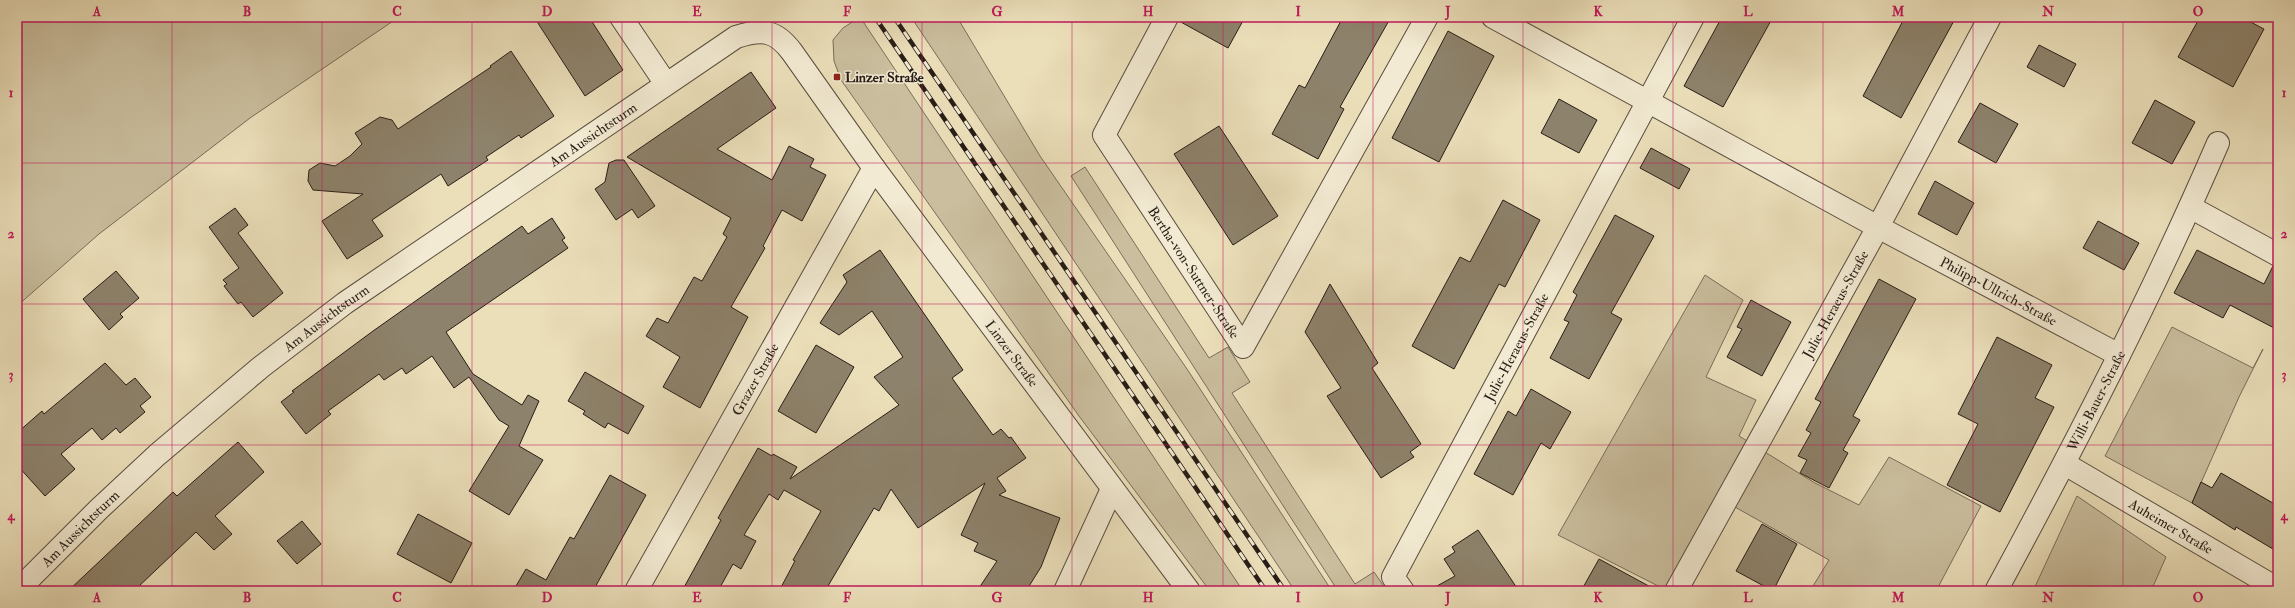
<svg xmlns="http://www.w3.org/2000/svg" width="2295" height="608" viewBox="0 0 2295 608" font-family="'IM FELL Double Pica',serif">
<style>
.green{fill:#cabe9e;stroke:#786e5a}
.building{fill:#8d826b;stroke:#271d16}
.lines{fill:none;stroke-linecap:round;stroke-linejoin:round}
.minor-casing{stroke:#584e3f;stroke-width:24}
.minor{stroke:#f2ead2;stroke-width:22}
.rail-casing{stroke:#271d16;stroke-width:4.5}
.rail{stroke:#f2ead2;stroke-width:3;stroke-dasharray:9;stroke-linecap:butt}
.grid{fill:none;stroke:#c2185b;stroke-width:1;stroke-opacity:0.55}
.poi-dot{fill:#8f2418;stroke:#f2ead2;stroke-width:1.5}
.labels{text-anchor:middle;stroke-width:3;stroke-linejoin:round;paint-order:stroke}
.poi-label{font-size:14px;font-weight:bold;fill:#271d16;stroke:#f2ead2;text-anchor:start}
.street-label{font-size:14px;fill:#271d16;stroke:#f2ead2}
.neatline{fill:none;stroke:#c2185b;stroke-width:1.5}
.grid-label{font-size:13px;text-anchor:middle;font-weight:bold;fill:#c2185b}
</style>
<rect width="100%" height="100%" fill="#ebdfba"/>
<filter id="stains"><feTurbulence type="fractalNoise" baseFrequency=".005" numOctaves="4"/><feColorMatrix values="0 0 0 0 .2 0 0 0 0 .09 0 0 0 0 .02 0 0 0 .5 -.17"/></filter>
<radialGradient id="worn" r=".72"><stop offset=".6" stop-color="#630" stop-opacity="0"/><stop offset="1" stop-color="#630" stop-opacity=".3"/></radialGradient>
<g class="green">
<polygon points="17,17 399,17 250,118 99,234 17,306"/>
<polygon points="860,17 1243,591 1210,591 1079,416 841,80 834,61 833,40 843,28"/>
<polygon points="911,17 957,17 1040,156 1187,369 1332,591 1295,591"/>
<polygon points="1085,167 1209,358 1228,347 1250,382 1232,393 1355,584 1374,572 1387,591 1338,591 1071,176"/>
<polygon points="1705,275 1743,300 1706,377 1756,400 1739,436 1815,483 1859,505 1889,457 1981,506 1936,591 1810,591 1829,560 1719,498 1666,590 1558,535"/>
<polygon points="2172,327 2253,368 2263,349 2239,397 2192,503 2105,456"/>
<polygon points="2077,496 2166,557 2151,591 2033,591"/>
</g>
<g class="building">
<polygon points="534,17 589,17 623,70 585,96"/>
<polygon points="1179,17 1245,17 1228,48 1179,21"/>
<polygon points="1343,17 1391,17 1340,107 1344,109 1318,159 1272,134 1299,85 1305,88"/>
<polygon points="1722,17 1773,17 1723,107 1684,86"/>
<polygon points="1905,17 1956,17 1901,118 1863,96"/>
<polygon points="2200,17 2241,17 2264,29 2233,87 2178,57"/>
<polygon points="1448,31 1494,56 1439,162 1392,138"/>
<polygon points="2039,45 2076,64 2064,87 2027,67"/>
<polygon points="511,51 554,116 521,138 519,135 486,157 488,160 448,186 441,174 372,220 383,236 347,259 322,221 363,194 313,190 308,181 309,170 320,163 335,166 350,156 362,144 355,133 380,117 392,120 398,129 491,67 490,66"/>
<polygon points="751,72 776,108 717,149 772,180 789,146 814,159 810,167 826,175 802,221 782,210 763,246 765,248 731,307 748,317 700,408 663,387 680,357 646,336 657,318 668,323 694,277 702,281 727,237 723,234 731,218 627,157"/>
<polygon points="1559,99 1597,120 1579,153 1541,133"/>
<polygon points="2155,100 2195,122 2172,164 2132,143"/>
<polygon points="1980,103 2018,124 1996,163 1958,142"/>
<polygon points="1219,126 1278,216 1233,245 1174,154"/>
<polygon points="1651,148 1690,169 1679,189 1640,168"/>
<polygon points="616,160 624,160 655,206 638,218 632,209 616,220 595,189 605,182 609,163"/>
<polygon points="1935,181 1974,203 1957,235 1918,214"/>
<polygon points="1503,200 1540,220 1505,287 1499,284 1454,369 1412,346 1460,257 1470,262"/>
<polygon points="235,208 248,225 238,233 283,293 253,317 241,302 238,304 224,286 227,284 223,280 239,268 209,227"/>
<polygon points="1615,215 1654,236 1611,313 1622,319 1589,379 1550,358 1569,322 1564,320 1577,295 1573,292"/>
<polygon points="552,218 565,238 562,240 568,248 446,332 473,374 522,405 528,395 539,401 519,446 543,460 509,515 469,491 509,426 499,420 469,377 454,388 432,356 406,374 402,368 384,380 379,374 328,411 331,414 306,434 281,402 294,392 292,391 373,331 522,226 528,234"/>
<polygon points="2098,221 2139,243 2124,270 2083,248"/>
<polygon points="880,250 963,370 952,378 993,435 1001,429 1009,438 1011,437 1026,458 997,478 1006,491 999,495 1060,518 1041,567 1026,591 977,591 997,561 974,551 978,543 961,535 985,483 918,528 891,489 879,511 874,508 825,591 779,591 795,561 793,560 821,511 784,490 778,500 769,494 744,535 756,541 741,569 733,564 718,591 682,591 721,520 718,518 758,448 772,456 773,454 797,467 790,479 899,405 874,377 903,357 872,311 839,335 820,323 847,282 843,275"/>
<polygon points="2197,250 2264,284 2273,266 2278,267 2278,330 2230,305 2223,318 2174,293"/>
<polygon points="116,271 139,298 120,314 123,317 109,330 83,299"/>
<polygon points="1879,279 1916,299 1853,416 1860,420 1843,450 1848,453 1829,488 1800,473 1807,460 1798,456 1811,433 1806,430 1821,402 1815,399"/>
<polygon points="1330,284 1378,363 1372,368 1421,444 1410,452 1414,457 1381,478 1327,396 1341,388 1305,332"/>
<polygon points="1751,300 1791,322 1762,376 1727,357 1742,329 1737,327"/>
<polygon points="1997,337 2052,365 2035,398 2054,407 2000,512 1947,485 1978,424 1958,414"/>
<polygon points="816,345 854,367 816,433 778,411"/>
<polygon points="105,363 126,385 135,378 151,397 140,406 145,412 120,433 116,428 102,440 92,428 61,454 75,469 45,496 17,465 17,433 42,411 44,414"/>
<polygon points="585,372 644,406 628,434 608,423 605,428 583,414 585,411 568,401"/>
<polygon points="1531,389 1571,412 1550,449 1541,443 1513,495 1474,474 1508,411 1516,416"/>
<polygon points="238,442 264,472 215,516 232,534 214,550 196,532 137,588 134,586 129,591 68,591 173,492 177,496"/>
<polygon points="2221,473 2278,506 2278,552 2236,527 2235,530 2192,503 2201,482 2212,488"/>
<polygon points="610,475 646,495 593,591 513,591 526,569 546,580 570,537 574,539"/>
<polygon points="418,514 472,543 451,583 397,554"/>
<polygon points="302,521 321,544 297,564 277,541"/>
<polygon points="1762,524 1797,544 1773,591 1736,571"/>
<polygon points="1478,530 1519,591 1428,591 1455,576 1444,559 1455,552 1452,547"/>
<polygon points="1599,559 1658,591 1581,591"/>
</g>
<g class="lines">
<g class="minor-casing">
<g id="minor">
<polyline points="621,17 666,84"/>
<path id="s1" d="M 1167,17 L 1104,135 L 1243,347 L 1427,17"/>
<path id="s2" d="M 1493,17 L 1878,227 L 2119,355"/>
<polyline points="2190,207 2278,255"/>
<path id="s3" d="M 2065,464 L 2278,589"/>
<path id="s4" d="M 17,591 L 99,509 L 157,455 L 261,367 L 345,303 L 736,37 C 761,29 775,29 792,52 L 874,168 L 1189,591"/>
<path id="s5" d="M 636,591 L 874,168"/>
<polyline points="1065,591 1112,489"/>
<path id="s6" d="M 1403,591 L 1393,577 L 1693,17"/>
<path id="s7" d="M 1676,591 L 1878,227 L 1990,17"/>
<path id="s8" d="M 1996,591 C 2075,445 2152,296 2218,143"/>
</g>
</g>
<use href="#minor" class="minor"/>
<g class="rail-casing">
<g id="rail">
<polyline points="875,17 1266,591"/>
<polyline points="894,17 1285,591"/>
</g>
</g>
<use href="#rail" class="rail"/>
</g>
<path class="grid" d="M 172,17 L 172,591M 322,17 L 322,591M 472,17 L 472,591M 622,17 L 622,591M 772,17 L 772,591M 922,17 L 922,591M 1072,17 L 1072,591M 1223,17 L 1223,591M 1373,17 L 1373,591M 1523,17 L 1523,591M 1673,17 L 1673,591M 1823,17 L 1823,591M 1973,17 L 1973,591M 2123,17 L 2123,591M 17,163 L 2278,163M 17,304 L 2278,304M 17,445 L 2278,445"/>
<rect class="poi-dot" x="833" y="73" width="8" height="8" rx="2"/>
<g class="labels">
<g class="poi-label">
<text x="845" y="82">Linzer Straße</text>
</g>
<g class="street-label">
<text dy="5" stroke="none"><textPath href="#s4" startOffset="737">Am Aussichtsturm</textPath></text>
<text dy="5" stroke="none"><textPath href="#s1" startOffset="298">Bertha-von-Suttner-Straße</textPath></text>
<text dy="5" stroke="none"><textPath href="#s2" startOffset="575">Philipp-Ullrich-Straße</textPath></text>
<text dy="5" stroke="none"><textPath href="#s7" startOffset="328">Julie-Heraeus-Straße</textPath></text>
<text dy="5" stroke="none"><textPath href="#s4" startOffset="413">Am Aussichtsturm</textPath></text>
<text dy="5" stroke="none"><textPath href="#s6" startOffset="278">Julie-Heraeus-Straße</textPath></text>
<text dy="5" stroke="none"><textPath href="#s4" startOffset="1347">Linzer Straße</textPath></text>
<text dy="5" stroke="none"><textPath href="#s5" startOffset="243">Grazer Straße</textPath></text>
<text dy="5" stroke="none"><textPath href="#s8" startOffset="215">Willi-Bauer-Straße</textPath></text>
<text dy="5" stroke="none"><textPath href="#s3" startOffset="123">Auheimer Straße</textPath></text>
<text dy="5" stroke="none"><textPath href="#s4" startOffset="89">Am Aussichtsturm</textPath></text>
</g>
</g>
<rect width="2295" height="608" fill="none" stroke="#ebdfba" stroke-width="44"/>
<rect x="22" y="22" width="2251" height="564" class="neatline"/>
<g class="grid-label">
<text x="97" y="16">A</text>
<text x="247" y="16">B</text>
<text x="397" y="16">C</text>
<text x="547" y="16">D</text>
<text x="697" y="16">E</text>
<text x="847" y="16">F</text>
<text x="997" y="16">G</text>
<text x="1148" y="16">H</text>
<text x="1298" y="16">I</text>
<text x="1448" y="16">J</text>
<text x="1598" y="16">K</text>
<text x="1748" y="16">L</text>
<text x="1898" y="16">M</text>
<text x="2048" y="16">N</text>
<text x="2198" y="16">O</text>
<text x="11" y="97">1</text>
<text x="2284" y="97">1</text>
<text x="11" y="238">2</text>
<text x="2284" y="238">2</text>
<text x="11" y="379">3</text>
<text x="2284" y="379">3</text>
<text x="11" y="520">4</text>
<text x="2284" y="520">4</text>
<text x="97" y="602">A</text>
<text x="247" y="602">B</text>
<text x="397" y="602">C</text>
<text x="547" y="602">D</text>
<text x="697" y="602">E</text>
<text x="847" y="602">F</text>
<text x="997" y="602">G</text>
<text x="1148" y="602">H</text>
<text x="1298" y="602">I</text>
<text x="1448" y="602">J</text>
<text x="1598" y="602">K</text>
<text x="1748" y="602">L</text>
<text x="1898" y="602">M</text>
<text x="2048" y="602">N</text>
<text x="2198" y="602">O</text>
</g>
<rect width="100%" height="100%" filter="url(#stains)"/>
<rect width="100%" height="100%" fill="url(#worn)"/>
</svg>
